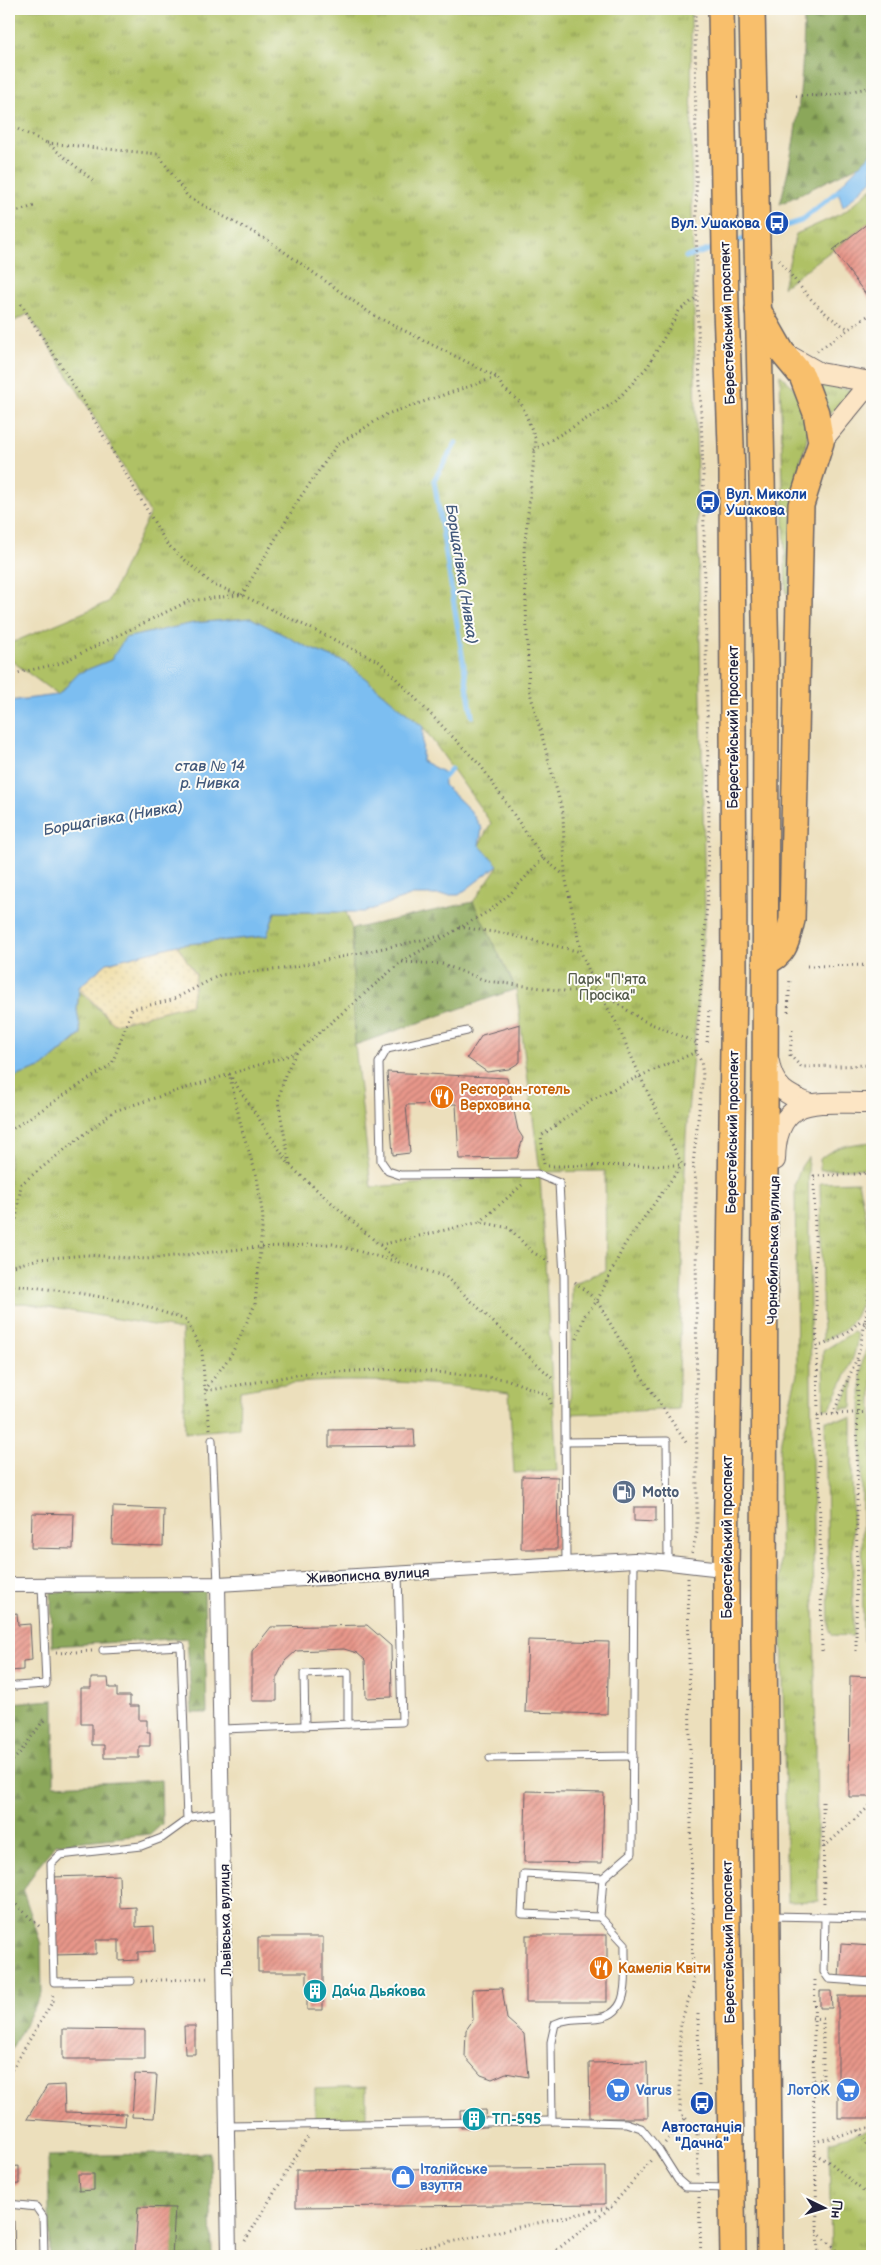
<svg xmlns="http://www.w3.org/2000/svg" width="881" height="2265" viewBox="0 0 881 2265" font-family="'Balsamiq Sans',sans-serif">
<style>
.grass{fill:url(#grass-tufts);stroke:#687250}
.forest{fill:url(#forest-firs);stroke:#56644a}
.sand{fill:url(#sand-dots);stroke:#887e6c}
.water{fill:#7cbef1;stroke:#4f7096}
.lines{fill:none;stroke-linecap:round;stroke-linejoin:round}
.stream{stroke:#7cbef1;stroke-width:5}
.building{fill:url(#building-hatch)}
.lane-casing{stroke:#696468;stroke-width:9}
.street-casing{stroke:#696468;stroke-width:16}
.secondary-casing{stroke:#696468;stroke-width:22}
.highway-casing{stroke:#696468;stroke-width:28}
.path{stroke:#696468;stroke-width:3;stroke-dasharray:1 4;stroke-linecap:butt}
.lane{stroke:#fff;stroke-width:7}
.street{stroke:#fff;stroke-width:14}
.secondary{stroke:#fce5c4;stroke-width:20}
.highway{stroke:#f8bf6c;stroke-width:25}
.labels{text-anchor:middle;stroke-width:4;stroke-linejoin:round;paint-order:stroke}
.transit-label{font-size:14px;font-weight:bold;fill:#164399;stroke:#fdfcf7;text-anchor:end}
.street-label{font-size:14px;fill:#22223b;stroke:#fdfcf7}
.park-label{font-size:14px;fill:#535a4a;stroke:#fdfcf7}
.food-label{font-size:14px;font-weight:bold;fill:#c56008;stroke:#fdfcf7;text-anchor:start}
.service-label{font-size:14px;font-weight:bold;fill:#4e5e75;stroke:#fdfcf7;text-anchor:start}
.culture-label{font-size:14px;font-weight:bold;fill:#0d838f;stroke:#fdfcf7;text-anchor:start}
.shop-label{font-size:14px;font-weight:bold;fill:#366cbe;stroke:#fdfcf7;text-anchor:start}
.water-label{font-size:15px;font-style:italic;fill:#42597b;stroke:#fdfcf7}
</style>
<defs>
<pattern id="grass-tufts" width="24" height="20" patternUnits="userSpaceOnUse" patternTransform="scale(1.25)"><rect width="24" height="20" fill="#afc165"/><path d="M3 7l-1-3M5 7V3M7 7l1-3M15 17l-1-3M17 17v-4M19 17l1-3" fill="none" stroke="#8e9c54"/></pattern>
<pattern id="forest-firs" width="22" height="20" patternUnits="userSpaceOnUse" patternTransform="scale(1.25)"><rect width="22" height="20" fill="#8ba75a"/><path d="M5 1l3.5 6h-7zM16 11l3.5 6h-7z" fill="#71884c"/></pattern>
<pattern id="sand-dots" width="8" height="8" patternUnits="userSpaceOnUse" patternTransform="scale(1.25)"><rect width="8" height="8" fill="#eeda9e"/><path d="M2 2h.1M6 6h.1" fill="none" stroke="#ccbb89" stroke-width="1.8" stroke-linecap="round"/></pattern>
<pattern id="building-hatch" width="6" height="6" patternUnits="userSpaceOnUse" patternTransform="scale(1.25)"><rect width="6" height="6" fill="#e8978a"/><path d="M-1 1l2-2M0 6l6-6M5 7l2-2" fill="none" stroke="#bc7b72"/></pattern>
</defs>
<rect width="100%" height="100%" fill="#fdfcf7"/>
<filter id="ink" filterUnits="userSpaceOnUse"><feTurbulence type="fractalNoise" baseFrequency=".02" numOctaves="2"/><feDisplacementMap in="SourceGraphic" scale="10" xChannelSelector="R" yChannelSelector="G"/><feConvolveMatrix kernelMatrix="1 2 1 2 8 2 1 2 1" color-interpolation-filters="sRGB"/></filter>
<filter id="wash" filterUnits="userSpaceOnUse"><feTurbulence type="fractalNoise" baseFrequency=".0096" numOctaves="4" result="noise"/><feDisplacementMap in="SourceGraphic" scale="20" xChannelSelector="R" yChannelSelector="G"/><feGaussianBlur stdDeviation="1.12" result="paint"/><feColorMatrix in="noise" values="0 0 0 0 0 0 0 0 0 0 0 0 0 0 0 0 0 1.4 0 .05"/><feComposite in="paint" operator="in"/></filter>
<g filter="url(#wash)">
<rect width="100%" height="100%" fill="#ecdfbc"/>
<g class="grass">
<polygon points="9,9 691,9 692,207 705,916 686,1135 678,1409 570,1414 572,1284 606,1270 605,1171 540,1172 516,989 473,902 498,866 479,845 491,823 423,727 347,663 309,648 251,618 194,623 126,638 111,660 79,673 58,695 9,659 9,644 108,602 150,513 87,405 28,314 9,324"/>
<polygon points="872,188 872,220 783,287 796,234 845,212"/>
<path d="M 780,375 C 796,386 808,407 808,427 C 808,445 799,461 797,479 C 792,516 792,555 790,593 L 786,593 Z"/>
<polygon points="818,384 852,390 830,414"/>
<path d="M 275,912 L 346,912 L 352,929 L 355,1045 L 371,1187 L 540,1175 L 557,1471 L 514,1473 L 509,1393 C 439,1383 367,1378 296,1383 C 277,1384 258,1388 240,1391 L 239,1428 L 185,1433 L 182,1330 L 24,1303 L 9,1304 L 9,1079 L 43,1067 L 81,1035 L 77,1010 L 79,990 L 114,1024 L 191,1004 L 196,975 L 177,945 L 267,936 Z"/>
<path d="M 872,1142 L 872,1168 L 820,1170 L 820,1159 C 836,1145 852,1144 872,1142 Z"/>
<polygon points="808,1157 818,1901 787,1902 779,1463 781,1439 797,1374 795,1184 801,1167"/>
<polygon points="858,1182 872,1246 864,1296 855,1317 844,1330 823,1341 820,1183"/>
<path d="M 853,1332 L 857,1334 C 859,1355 838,1389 830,1408 L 824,1409 L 823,1351 Z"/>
<polygon points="872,1341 872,1642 863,1641 861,1372 863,1358"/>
<polygon points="853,1379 852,1408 840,1409"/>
<polygon points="852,1418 853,1636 833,1635 829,1629 825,1420"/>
<polygon points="366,2087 366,2119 315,2120 315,2089"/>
<polygon points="872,2129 872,2256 831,2256 829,2142"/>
</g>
<g class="forest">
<path d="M 804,9 L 872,9 L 872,153 L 864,163 L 780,204 C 797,140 804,75 804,9 Z"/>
<polygon points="473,902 516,989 355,1045 352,929"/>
<polygon points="204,1590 207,1713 192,1713 187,1638 52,1646 51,1592"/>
<polygon points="54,1700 54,1785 161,1780 162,1824 151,1834 56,1844 38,1866 23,1891 41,1944 42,1994 9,2053 9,1703"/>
<polygon points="210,2153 212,2256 50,2256 48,2156"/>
</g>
<polygon class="sand" points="177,945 196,975 191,1004 114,1024 79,987 107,963"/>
<g class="water">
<polygon points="872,153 872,180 843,207 837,188"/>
<polygon points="251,618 309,648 347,663 423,727 422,761 443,772 444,785 470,810 482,829 479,845 498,865 459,895 413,895 364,912 275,912 267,936 177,945 107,963 79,987 77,1010 81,1034 43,1067 9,1079 9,701 58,695 79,673 111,660 125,638 194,623"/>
</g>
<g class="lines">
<g class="stream">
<polyline points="763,233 801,221 843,187"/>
<polyline points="732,243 750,237"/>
<polyline points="686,257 719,247"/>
<polyline points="456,443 434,480 472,716"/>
<polyline points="440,781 451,769"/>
</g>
</g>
<g id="blocks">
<g class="building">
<polygon points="872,220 872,298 870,300 833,250"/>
<polygon points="520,1024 520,1062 509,1069 487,1072 467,1058 482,1035"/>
<polygon points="387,1072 507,1078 518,1130 523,1138 517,1158 459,1159 456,1104 406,1105 410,1153 393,1155"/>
<polygon points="414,1429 415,1446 329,1447 329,1430"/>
<polygon points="522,1476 558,1477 557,1549 521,1549"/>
<polygon points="113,1507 164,1509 163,1546 112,1544"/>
<polygon points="634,1507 656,1507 656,1522 634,1521"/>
<polygon points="32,1513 74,1514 73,1549 31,1548"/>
<polygon points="17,1613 18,1625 30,1624 32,1660 23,1661 23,1670 9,1671 9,1614"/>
<polygon points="367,1625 391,1646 392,1697 366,1698 365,1660 357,1653 344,1649 296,1651 285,1661 277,1677 277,1701 252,1701 252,1651 271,1627"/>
<polygon points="528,1640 609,1642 607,1714 525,1712"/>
<polygon points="850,1676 872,1677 872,1797 849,1797"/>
<polygon points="91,1678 108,1678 109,1688 117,1688 117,1696 130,1696 130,1706 139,1706 139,1720 147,1720 147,1732 150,1732 150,1746 139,1746 139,1758 104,1758 104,1745 92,1745 92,1724 81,1724 81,1688 91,1688"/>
<polygon points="526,1791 604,1793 602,1863 524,1862"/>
<polygon points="119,1875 120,1908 136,1907 136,1927 154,1926 155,1951 138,1952 138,1960 119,1961 119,1940 96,1940 96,1954 54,1955 52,1877"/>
<rect x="526" y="1935" width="81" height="67"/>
<polygon points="258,1937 323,1937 323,2010 307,2010 307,1972 258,1972"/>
<polygon points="841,1944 872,1946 869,1980 839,1978"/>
<polygon points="502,1988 507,2019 524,2034 528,2077 506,2073 492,2079 481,2075 465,2057 466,2030 473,2020 472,1989"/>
<polygon points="820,1991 831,1991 832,2008 820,2008"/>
<rect x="838" y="1996" width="34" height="122"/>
<polygon points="184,2026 195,2026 195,2054 185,2054"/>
<polygon points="63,2029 145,2030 145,2059 63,2059"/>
<polygon points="647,2062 648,2118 590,2118 589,2063"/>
<polygon points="135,2074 157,2075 154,2118 132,2117"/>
<polygon points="64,2085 65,2112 126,2114 125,2126 27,2119 47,2086"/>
<polygon points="486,2110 487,2127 461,2128 460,2111"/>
<polygon points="19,2166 19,2184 9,2185 9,2167"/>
<polygon points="605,2167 605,2204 296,2207 296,2170"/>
<polygon points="78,2174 94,2174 94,2190 79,2191"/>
<polygon points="138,2207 175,2208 172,2256 135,2256"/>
<polygon points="9,2221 14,2221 15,2256 9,2256"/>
</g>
</g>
</g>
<g filter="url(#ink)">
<use href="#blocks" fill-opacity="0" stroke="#696468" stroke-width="1"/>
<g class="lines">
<g class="lane-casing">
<g id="lane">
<polyline points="467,1031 387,1049 379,1063 381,1161 388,1171 400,1175 537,1174 559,1183 564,1277 566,1564"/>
<polyline points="212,1440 218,1584"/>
<polyline points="565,1442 667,1441 668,1561"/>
<polyline points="103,1650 181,1646 187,1820"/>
<polyline points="16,1686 46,1684 42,1585"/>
<polyline points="305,1726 304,1674 348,1672 348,1724"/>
<polyline points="222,1729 402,1722 398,1573"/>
<polyline points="490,1758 633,1756"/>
<path d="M 603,1878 L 600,1917 L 625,1944 C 624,1974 634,2017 594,2018 C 580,2019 567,2018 555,2024 L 551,2042 L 552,2121 L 626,2123 L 641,2128 L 659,2150 L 678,2180 L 686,2187 L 728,2188"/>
<polyline points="771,1916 872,1918"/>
<polyline points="600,1917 522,1914 524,1874 603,1878 632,1853 634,1560"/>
<polyline points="825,1918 824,1972 829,1979 872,1982"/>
<polyline points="131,1981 54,1982 51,1864 60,1855 141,1846 162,1838 191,1817 223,1812"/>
<polyline points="228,2126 552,2121"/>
<polyline points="9,2204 36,2207 43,2217 44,2256"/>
<polyline points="627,2256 628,2256"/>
</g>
</g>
<g class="street-casing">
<g id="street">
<polyline points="218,1584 229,2256"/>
<path d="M 9,1585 L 218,1584 L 634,1560 C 665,1561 695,1567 726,1569"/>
</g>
</g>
<g class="secondary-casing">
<g id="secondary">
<polyline points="788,355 820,373 871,382"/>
<polyline points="821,442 872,380"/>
<path d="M 769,1062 C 773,1088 788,1096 810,1104"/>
<path d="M 775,1160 C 776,1091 821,1104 872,1103"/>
</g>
</g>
<g class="highway-casing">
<g id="highway">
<polyline points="721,9 726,309 732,472 734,972 726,1569 726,1872 733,2256"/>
<polyline points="752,9 766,664 764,1641 770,2256"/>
<path d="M 758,310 L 782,352 L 802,376 L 816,413 L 821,442 L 801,505 L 792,920 C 787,939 786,954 766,962"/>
</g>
</g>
<g class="path">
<polyline points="796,96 833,95 872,87"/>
<polyline points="9,125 47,143 95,182"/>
<polyline points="47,143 158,154 188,197 269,241 373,315 497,377 503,388 521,403 536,440 524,550 529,689 563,813 565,876 581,952 597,990 616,1022 640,1076 696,1052"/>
<polyline points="9,214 34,206"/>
<path d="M 779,260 C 799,285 819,314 849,329"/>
<polyline points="21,304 79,394 167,544 213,585 242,595 380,662 481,766 543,858 564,875"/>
<polyline points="817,351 872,313"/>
<polyline points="534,450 615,402 648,366 679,311 696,298"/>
<polyline points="242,595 299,499 337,445 387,414 497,377"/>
<polyline points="9,675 61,663 189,601 239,595"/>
<polyline points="459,927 507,934 581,952"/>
<polyline points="402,962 442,964 487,981 565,991 597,990 642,1020 697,1043"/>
<polyline points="807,966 872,965"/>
<polyline points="788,1012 790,978"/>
<polyline points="792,1030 790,1055 801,1067 872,1065"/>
<polyline points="707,1042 709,1009"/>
<polyline points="229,1074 291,1167 399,1262 446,1277 554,1380"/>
<polyline points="9,1131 112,1064 132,1009 172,1000 220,975 283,969 441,936"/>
<polyline points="290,1164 278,1102 285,1075 296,1053"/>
<polyline points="544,1164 541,1136 591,1100 640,1076 682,1165 688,1166"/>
<polyline points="548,1166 682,1165"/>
<polyline points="480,1222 522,1185"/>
<polyline points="9,1226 16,1220 21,1184 114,1111 296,1053 401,962 489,911 511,893 543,858"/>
<polyline points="380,1245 480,1222 509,1228 531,1251 552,1264"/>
<polyline points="9,1267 39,1259 87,1255 146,1259 260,1247 332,1244 398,1262"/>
<polyline points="575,1282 597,1301 638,1371 687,1444"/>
<polyline points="9,1284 78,1293 136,1303 186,1320 202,1351 205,1390"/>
<polyline points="866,1323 872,1316"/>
<polyline points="577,1339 584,1316 597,1301 625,1244 682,1165"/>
<polyline points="816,1346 823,1345 847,1333 860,1321 865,1323 872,1330"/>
<polyline points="205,1390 231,1355 255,1305 263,1218 257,1177 242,1130 230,1077"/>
<polyline points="833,1414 858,1356 865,1323 872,1274"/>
<polyline points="817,1415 872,1412"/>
<polyline points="210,1429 205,1391 308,1373 404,1369 506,1379 548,1395 552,1406"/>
<polyline points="692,1553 697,1532 696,1183 693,1164 703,1075 701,1061 696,1052 708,891 709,822 703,473 697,298 695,9"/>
<polyline points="688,1578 693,1988 680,2024 680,2112 697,2131 698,2178"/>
<polyline points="822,1651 814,1176 872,1173"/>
<polyline points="856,1651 858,1356"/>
<polyline points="56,1653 92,1651"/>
<polyline points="9,1764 19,1754 46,1717"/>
<polyline points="823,1802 824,1907"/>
<polyline points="824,1847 872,1804"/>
<polyline points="9,1898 41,1928"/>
<polyline points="815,1980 813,2080 818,2256"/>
<polyline points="141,1981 209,1978"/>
<polyline points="698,2014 699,2085"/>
<polyline points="812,2018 823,2019 823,2080 813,2080"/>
<polyline points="9,2074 53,2001 53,1993"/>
<polyline points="859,2130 872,2154"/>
<polyline points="814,2142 872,2127"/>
<polyline points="665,2143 685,2118"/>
<polyline points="815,2154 832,2164 872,2199"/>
<polyline points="699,2197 701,2256"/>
<polyline points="817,2232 842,2256"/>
<polyline points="245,2241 309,2135"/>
<polyline points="386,2256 611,2207 652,2159"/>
<polyline points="549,2256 610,2208"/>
<polyline points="638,2256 689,2253"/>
</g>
<use href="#lane" class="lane"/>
<use href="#street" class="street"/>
<use href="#secondary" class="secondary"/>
<use href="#highway" class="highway"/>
</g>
</g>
<defs>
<g id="bus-disc" transform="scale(1.25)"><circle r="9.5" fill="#1a4fb4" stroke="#fdfcf7"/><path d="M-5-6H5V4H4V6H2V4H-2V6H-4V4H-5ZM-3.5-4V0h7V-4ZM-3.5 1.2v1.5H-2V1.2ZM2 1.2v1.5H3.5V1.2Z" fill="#fff"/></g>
<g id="restaurant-disc" transform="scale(1.25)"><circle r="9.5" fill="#e8710a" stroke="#fdfcf7"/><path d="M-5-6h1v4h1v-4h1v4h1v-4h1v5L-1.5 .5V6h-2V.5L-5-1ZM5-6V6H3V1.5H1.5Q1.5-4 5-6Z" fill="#fff"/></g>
<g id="fuel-disc" transform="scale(1.25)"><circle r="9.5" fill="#5c6f8a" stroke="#fdfcf7"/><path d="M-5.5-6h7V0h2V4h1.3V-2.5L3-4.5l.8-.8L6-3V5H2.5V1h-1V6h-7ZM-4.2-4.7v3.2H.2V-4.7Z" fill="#fff"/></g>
<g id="building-disc" transform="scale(1.25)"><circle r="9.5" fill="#0f9aa8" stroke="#fdfcf7"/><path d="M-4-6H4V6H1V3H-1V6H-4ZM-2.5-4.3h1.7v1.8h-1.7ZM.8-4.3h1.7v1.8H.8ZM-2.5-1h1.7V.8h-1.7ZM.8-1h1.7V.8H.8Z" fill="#fff"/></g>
<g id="supermarket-disc" transform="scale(1.25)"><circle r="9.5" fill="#3f7fe0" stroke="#fdfcf7"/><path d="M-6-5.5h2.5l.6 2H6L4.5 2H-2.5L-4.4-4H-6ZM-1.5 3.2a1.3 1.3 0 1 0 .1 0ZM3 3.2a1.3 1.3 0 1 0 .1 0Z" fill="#fff"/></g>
<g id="shop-disc" transform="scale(1.25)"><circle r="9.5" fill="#3f7fe0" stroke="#fdfcf7"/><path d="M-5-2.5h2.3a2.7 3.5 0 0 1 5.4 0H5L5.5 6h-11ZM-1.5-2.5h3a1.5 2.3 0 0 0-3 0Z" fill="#fff"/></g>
</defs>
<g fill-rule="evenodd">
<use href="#bus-disc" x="777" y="223"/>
<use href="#bus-disc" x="708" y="502"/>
<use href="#restaurant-disc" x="442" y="1097"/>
<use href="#fuel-disc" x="624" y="1492"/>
<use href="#restaurant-disc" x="601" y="1968"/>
<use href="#building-disc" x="315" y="1991"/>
<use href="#supermarket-disc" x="618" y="2090"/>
<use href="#supermarket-disc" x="848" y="2090"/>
<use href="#bus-disc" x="702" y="2103"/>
<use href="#building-disc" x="474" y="2119"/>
<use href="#shop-disc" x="403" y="2177"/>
</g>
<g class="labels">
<g class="transit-label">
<text x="760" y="228">Вул. Ушакова</text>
<text x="726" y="499" text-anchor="start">Вул. Миколи<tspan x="726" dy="16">Ушакова</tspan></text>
<text x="702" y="2132" text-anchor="middle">Автостанція<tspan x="702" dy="16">"Дачна"</tspan></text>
</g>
<g class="street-label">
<text transform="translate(727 323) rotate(-92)" y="5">Берестейський проспект</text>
<text transform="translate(733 727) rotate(-90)" y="5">Берестейський проспект</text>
<text transform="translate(732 1132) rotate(-89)" y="5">Берестейський проспект</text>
<text transform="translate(773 1250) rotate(-89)" y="5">Чорнобильська вулиця</text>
<text transform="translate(727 1537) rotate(-90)" y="5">Берестейський проспект</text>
<text transform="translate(368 1575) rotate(-3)" y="5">Живописна вулиця</text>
<text transform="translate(225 1920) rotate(-91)" y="5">Львівська вулиця</text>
<text transform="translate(728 1942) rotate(-91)" y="5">Берестейський проспект</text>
</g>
<g class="park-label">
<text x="607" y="984">Парк "П'ята<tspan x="607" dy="16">Просіка"</tspan></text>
</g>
<g class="food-label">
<text x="460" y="1094">Ресторан-готель<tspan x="460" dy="16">Верховина</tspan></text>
<text x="618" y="1973">Камелія Квіти</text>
</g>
<g class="service-label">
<text x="642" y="1497">Motto</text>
</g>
<g class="culture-label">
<text x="332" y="1996">Да́ча Дья́кова</text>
<text x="492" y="2124">ТП-595</text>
</g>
<g class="shop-label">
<text x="636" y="2095">Varus</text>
<text x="830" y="2095" text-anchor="end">ЛотОК</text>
<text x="420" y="2174">Італійське<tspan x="420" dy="16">взуття</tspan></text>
</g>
<g class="water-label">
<text transform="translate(462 574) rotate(81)" y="5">Борщагівка (Нивка)</text>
<text x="210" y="771">став № 14<tspan x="210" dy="17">р. Нивка</tspan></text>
<text transform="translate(113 818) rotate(-10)" y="5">Борщагівка (Нивка)</text>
</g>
</g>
<rect width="881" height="2265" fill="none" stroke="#fdfcf7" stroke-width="30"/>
<g transform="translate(824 2208) rotate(95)" stroke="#fdfcf7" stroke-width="4" paint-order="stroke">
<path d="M0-4L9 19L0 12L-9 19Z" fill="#22223b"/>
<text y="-8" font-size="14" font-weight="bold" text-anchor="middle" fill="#22223b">Пн</text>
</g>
</svg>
